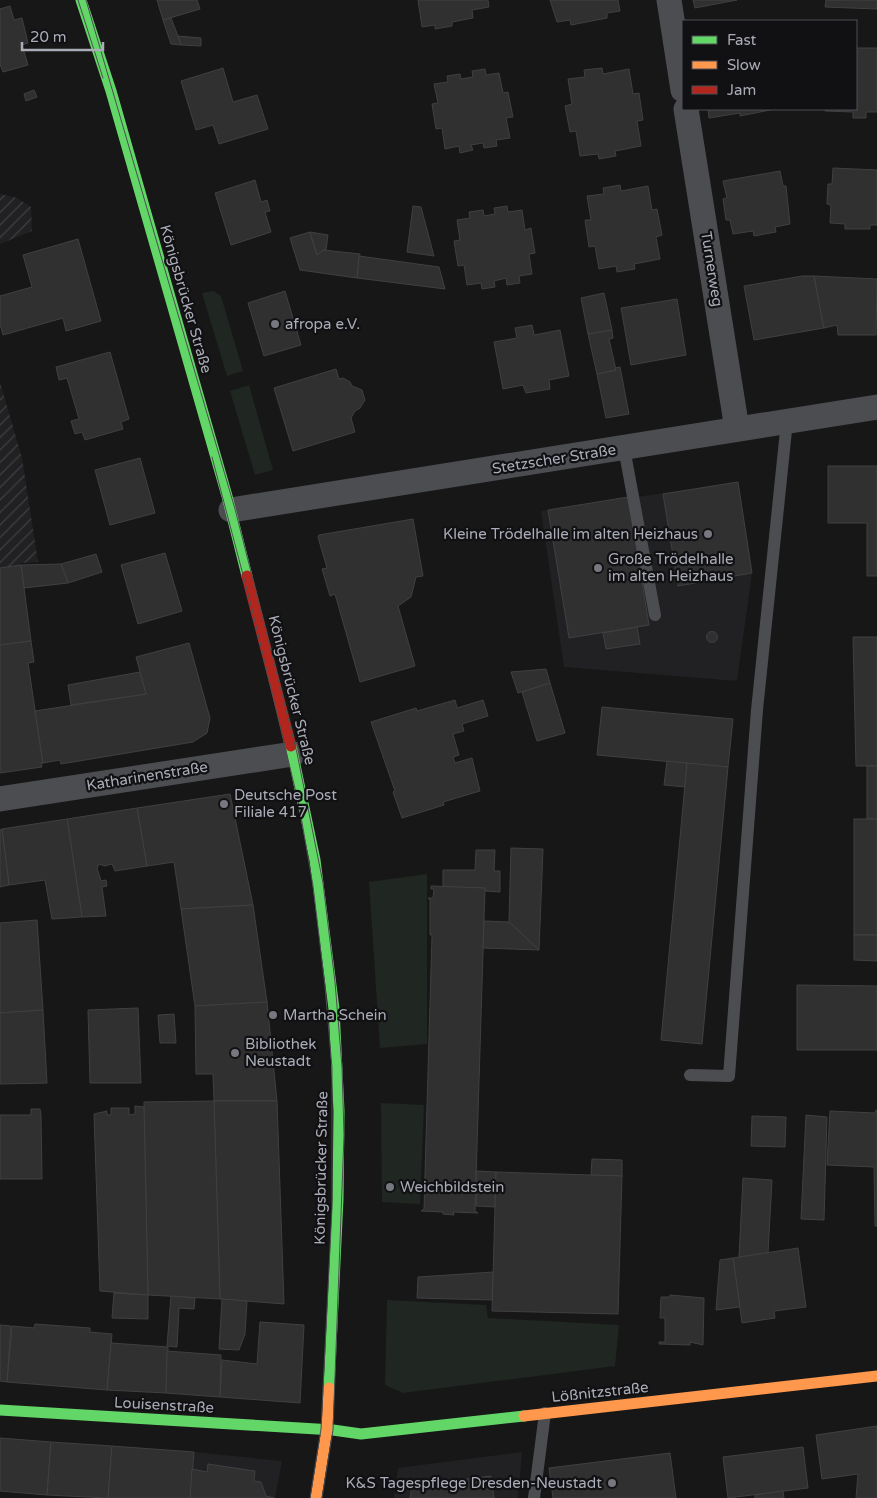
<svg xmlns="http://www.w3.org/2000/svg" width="877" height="1498" viewBox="0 0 877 1498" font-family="'Varela Round',sans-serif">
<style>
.built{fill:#212123}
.industrial{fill:url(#industrial-furrows)}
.green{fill:#202621}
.building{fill:#303031;stroke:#404043}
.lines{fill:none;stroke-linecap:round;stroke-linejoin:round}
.lane{stroke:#4c4d50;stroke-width:12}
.street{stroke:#4c4d50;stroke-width:25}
.fast{stroke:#63d668;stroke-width:11}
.slow{stroke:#ff974d;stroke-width:11}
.jam{stroke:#b3261e;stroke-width:11}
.tram{stroke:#4c4d50;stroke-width:1}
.poi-dot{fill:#77787f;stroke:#111113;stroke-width:2}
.labels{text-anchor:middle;stroke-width:4.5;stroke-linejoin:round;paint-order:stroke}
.street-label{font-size:15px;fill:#aaacb7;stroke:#111113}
.poi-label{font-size:15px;fill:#aaacb7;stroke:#111113;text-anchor:start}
</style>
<defs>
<pattern id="industrial-furrows" width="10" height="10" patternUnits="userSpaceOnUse" patternTransform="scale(1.25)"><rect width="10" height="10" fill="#212123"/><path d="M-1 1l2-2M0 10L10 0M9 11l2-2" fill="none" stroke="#3f3f41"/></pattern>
</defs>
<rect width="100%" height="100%" fill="#171717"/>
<g class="built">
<polygon points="738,482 752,573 737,681 564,667 541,511"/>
<polygon points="194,1452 282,1461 275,1498 190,1498"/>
<polygon points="522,1452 518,1498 394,1498 398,1468"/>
</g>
<g class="industrial">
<polygon points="0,194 17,198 31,207 32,231 0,244"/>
<polygon points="0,382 22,458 38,562 20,563 34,662 28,664 43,763 41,763 42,767 0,773"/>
</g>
<g class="green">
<polygon points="213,291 221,296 243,371 227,376 202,293"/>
<polygon points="249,385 273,470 255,475 230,391"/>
<polygon points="427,874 427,1044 380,1048 369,882"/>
<polygon points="381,1103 424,1105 420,1204 382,1202"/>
<polygon points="387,1300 486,1305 488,1318 619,1325 615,1366 403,1393 385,1385"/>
</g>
<g class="building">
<polygon points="157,0 197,0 200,9 163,20"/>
<polygon points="418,0 488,0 489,7 472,10 473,18 452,22 452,26 435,29 435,25 422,27"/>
<polygon points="550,0 618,0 620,11 607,13 607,18 571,25 570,20 557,22"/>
<polygon points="693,0 737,0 695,8"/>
<polygon points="826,0 877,0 877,9 825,7"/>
<polygon points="10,6 14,20 22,18 28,43 22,45 28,65 3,72 0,64 0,9"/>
<polygon points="171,18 178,36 181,45 171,44 163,20"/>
<polygon points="178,36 201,38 201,46 181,45"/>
<polygon points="856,48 877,48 877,112 866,112 866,118 853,118 853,112 825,111 825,109 856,109"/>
<polygon points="223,68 233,102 257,95 268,129 219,144 213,125 196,130 181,81"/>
<polygon points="602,68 603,74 629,69 633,94 639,93 643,120 637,121 641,146 615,151 616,156 599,159 598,154 580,156 576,131 570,132 565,106 572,104 568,79 585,77 584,70"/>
<polygon points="485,69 486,75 499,73 503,93 508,92 513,117 506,118 510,138 496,140 497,146 484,148 483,143 471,145 473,150 460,153 459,146 445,149 442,128 436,129 432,104 438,103 434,84 448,82 447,76 460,74 461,79 473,77 472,71"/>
<polygon points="34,90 37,97 26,101 24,94"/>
<polygon points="708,109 775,109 740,116 740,113 709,118"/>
<polygon points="833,168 877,170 877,225 870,225 870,229 845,229 845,224 830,223 831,205 827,204 828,184 832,184"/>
<polygon points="780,171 783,186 786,186 790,224 775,227 776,232 754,236 753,231 733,234 730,220 726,220 723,199 727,198 723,181"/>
<polygon points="255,180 261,202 267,200 270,211 265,212 271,232 231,245 215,193"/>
<polygon points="620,185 621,191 648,186 652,210 657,209 662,235 656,237 660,259 634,264 635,269 617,272 616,266 599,269 595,246 589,247 585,220 591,220 587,196 604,194 603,188"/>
<polygon points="413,206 421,207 434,256 407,252"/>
<polygon points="507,206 508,212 522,210 525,230 531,228 535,253 529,254 532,274 519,276 520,283 507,285 506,278 494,281 495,287 482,289 481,283 467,285 464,265 458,266 454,241 460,240 457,220 470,218 469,212 483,210 484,216 495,214 494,208"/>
<polygon points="310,232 317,255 323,250 360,254 357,278 300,270 290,238"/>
<polygon points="310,232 328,235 326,250 323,250 317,255"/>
<polygon points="78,239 101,321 66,331 63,318 3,335 0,324 0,296 32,287 23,255"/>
<polygon points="359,256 439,267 445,289 357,278"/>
<polygon points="802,276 814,276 824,328 754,340 744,286"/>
<polygon points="814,276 877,279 876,335 838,335 837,325 824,328"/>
<polygon points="285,291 301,345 264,356 248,303"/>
<polygon points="604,293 612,330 588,334 581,298"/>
<polygon points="677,299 686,355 631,365 621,308"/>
<polygon points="532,325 534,335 560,330 569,376 549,380 550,389 526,393 523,385 503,389 494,342 517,338 515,328"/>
<polygon points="612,330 613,338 609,339 616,370 597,374 588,334"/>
<polygon points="110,352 129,419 121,422 123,429 85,440 82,432 75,434 71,421 79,419 67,378 59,380 56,367"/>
<polygon points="620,367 629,414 606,418 597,374 616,370 615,368"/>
<polygon points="336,369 339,379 343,378 350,382 352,386 362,390 365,400 360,408 355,411 351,418 355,432 293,451 274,388"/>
<polygon points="140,458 155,513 110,525 95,470"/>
<polygon points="828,466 877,466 877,576 867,576 867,523 828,523"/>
<polygon points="738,482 752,573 678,586 663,494"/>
<polygon points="628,497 649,625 569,638 548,510"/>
<polygon points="413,519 423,576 416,577 411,597 398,606 415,666 360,682 335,594 330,596 322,569 327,568 318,537 319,535"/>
<polygon points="165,553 182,611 138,624 121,565"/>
<polygon points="96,554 102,572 68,583 61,564"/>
<polygon points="61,564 68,583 24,588 21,565"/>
<polygon points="21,565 31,641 0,645 0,568"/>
<polygon points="637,627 640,644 606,649 603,633"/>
<circle cx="712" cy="637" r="5.5"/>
<polygon points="853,637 877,637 877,766 856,766"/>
<polygon points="31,641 34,662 28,663 43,763 41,763 42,767 0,773 0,645"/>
<polygon points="189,643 210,718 207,733 193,742 61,764 60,760 43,763 35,711 146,694 136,657"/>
<polygon points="546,669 550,683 518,693 511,672"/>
<polygon points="140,672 146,694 71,705 68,685"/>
<polygon points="550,683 565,733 537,741 522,692"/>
<polygon points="455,700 457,708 483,700 488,716 462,724 464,731 453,734 459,755 453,757 455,763 472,758 480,791 443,802 444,805 402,818 393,792 395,791 371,722 416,708 417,711"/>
<polygon points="602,707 733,719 728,767 597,755"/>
<polygon points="667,761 687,763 685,787 664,785"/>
<polygon points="687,763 728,767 702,1044 661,1040"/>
<rect x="867" y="766" width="10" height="53"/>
<polygon points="230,794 253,905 181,909 174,862 147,866 137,808"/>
<polygon points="137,808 147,866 115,871 112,864 105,866 99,864 97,868 101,881 106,880 107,886 102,887 106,916 82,917 67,819"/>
<polygon points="67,819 82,917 52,919 45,880 9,885 2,829"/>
<rect x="854" y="819" width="23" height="116"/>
<polygon points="2,829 9,885 0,887 0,830"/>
<polygon points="511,848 543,849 539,950 509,922"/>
<polygon points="476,850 495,850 494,871 500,871 500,892 485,891 485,888 443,887 443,870 475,870"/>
<polygon points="431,886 485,888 475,1211 478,1213 453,1212 454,1215 443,1214 443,1212 421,1211 424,1209 432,935 430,935 430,900 428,898 433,898 434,889 431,889"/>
<polygon points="253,905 267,1002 195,1006 181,909"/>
<polygon points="37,920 43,1010 0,1013 0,923"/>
<polygon points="484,921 509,922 539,950 483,948"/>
<polygon points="854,935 877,935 877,961 854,960"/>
<polygon points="797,985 877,986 877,1050 797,1050"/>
<polygon points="267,1002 277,1101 214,1101 213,1074 196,1074 195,1006"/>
<polygon points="138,1008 141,1083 90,1083 88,1010"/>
<polygon points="43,1010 47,1083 0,1084 0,1013"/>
<polygon points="174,1014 176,1043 160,1043 158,1015"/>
<polygon points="214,1101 277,1101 284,1304 220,1299"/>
<polygon points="214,1101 220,1299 148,1295 144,1102"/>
<polygon points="135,1106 144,1107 148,1295 100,1291 94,1114 107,1111 107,1115 111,1115 111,1108 129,1108 129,1115 135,1114"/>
<polygon points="31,1109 40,1109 41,1115 42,1179 0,1179 0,1115 31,1115"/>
<polygon points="876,1110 877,1110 877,1226 875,1226 874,1167 827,1165 830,1111 875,1113"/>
<polygon points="806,1115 827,1117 824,1220 801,1219"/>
<polygon points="752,1116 786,1117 785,1147 751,1146"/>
<polygon points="592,1159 622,1160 622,1176 591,1175"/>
<polygon points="476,1171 496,1172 495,1207 476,1206"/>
<polygon points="496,1172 622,1176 618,1314 492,1311"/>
<polygon points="743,1178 772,1180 768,1253 739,1257"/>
<polygon points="798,1248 806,1307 774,1311 775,1318 742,1323 733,1258"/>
<polygon points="733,1258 740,1307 716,1310 720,1260"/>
<polygon points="493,1272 492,1300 417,1298 418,1277"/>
<polygon points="114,1293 148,1295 148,1319 112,1318"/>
<polygon points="670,1295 704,1298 703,1345 690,1342 690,1345 659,1344 659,1342 665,1342 665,1318 660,1318 661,1297 670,1297"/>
<polygon points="171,1296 195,1298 194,1309 179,1308 177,1347 167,1346"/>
<polygon points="222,1299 247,1301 245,1334 239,1350 219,1349"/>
<polygon points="260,1322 304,1325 300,1403 220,1397 222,1360 257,1364"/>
<polygon points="35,1324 90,1328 90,1332 112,1334 107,1390 7,1382 12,1326 34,1328"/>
<polygon points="0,1325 11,1326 7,1382 0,1381"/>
<polygon points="111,1343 168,1347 166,1393 107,1390"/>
<polygon points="167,1351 221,1355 220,1397 166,1393"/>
<polygon points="877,1426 877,1498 856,1498 858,1474 822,1479 816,1435"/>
<polygon points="0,1438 51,1442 47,1495 0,1491"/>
<polygon points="51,1442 112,1446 108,1498 47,1495"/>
<polygon points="112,1446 194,1452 190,1498 108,1498"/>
<polygon points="803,1447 808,1488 728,1498 723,1457"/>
<polygon points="670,1453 676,1498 553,1498 549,1468"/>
<polygon points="208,1464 255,1471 254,1481 261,1482 266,1496 274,1498 190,1498 192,1469 207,1472"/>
<polygon points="491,1476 494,1498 410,1498 412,1486"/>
<polygon points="783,1491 784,1498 755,1498 755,1495"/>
</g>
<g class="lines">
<g class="lane">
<polyline points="624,448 655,615"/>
<polyline points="690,1075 729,1076 757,710 787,421"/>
<polyline points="534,1498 545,1413"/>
</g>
<g class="street">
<polyline points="669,0 683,90"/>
<polyline points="686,109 737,429"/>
<polyline points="231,510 877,407"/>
<polyline points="0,799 293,754"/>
</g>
<g class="fast">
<polyline points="81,0 111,91 227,496 247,576"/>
<polyline points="291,746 315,860 334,1009 339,1111 338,1199 329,1388"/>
<polyline points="0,1410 333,1430 361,1434 524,1416"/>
</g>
<g class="slow">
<polyline points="524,1416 877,1376"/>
<polyline points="316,1498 327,1429 329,1388"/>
</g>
<polyline class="jam" points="247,576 291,746"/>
<g class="tram">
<polyline points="78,0 103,78"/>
<polyline points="86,0 235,509 297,753 323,883 335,982 342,1067 344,1135 333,1430 322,1498"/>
<polyline points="212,457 251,605 299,805 313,886 325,986 332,1068 332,1208 321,1429 310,1498"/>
</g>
</g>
<g class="poi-dot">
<circle cx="275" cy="324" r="5"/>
<circle cx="708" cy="534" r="5"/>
<circle cx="598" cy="568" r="5"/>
<circle cx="224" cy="804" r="5"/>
<circle cx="273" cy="1015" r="5"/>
<circle cx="235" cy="1053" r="5"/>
<circle cx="390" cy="1187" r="5"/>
<circle cx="612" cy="1483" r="5"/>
</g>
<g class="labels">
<g class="street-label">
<text transform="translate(712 269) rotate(81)" y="5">Turnerweg</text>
<text transform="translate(186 299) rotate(74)" y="5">Königsbrücker Straße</text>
<text transform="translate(554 459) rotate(-9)" y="5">Stetzscher Straße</text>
<text transform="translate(292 690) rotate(76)" y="5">Königsbrücker Straße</text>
<text transform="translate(147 776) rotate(-9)" y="5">Katharinenstraße</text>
<text transform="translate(321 1168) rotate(-89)" y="5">Königsbrücker Straße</text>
<text transform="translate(600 1392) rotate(-6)" y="5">Lößnitzstraße</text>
<text transform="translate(164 1405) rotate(3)" y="5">Louisenstraße</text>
</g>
<g class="poi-label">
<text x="285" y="329">afropa e.V.</text>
<text x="698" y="539" text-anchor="end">Kleine Trödelhalle im alten Heizhaus</text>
<text x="608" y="564">Große Trödelhalle<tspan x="608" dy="17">im alten Heizhaus</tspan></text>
<text x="234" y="800">Deutsche Post<tspan x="234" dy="17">Filiale 417</tspan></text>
<text x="283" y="1020">Martha Schein</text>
<text x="245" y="1049">Bibliothek<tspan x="245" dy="17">Neustadt</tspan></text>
<text x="400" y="1192">Weichbildstein</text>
<text x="602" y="1488" text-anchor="end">K&amp;S Tagespflege Dresden-Neustadt</text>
</g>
</g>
<rect x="682" y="20" width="175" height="90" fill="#111113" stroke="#4e4f55"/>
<rect x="692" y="36" width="25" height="8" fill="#63d668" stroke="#4e4f55"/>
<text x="727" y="45" font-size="15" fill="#aaacb7">Fast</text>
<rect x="692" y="61" width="25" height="8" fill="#ff974d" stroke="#4e4f55"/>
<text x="727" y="70" font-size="15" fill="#aaacb7">Slow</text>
<rect x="692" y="86" width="25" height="8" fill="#b3261e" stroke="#4e4f55"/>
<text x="727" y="95" font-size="15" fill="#aaacb7">Jam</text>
<path d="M22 42v8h81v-8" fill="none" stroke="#aaacb7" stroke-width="2.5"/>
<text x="30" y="42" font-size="15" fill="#aaacb7" stroke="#111113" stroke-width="4" paint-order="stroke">20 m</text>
</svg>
